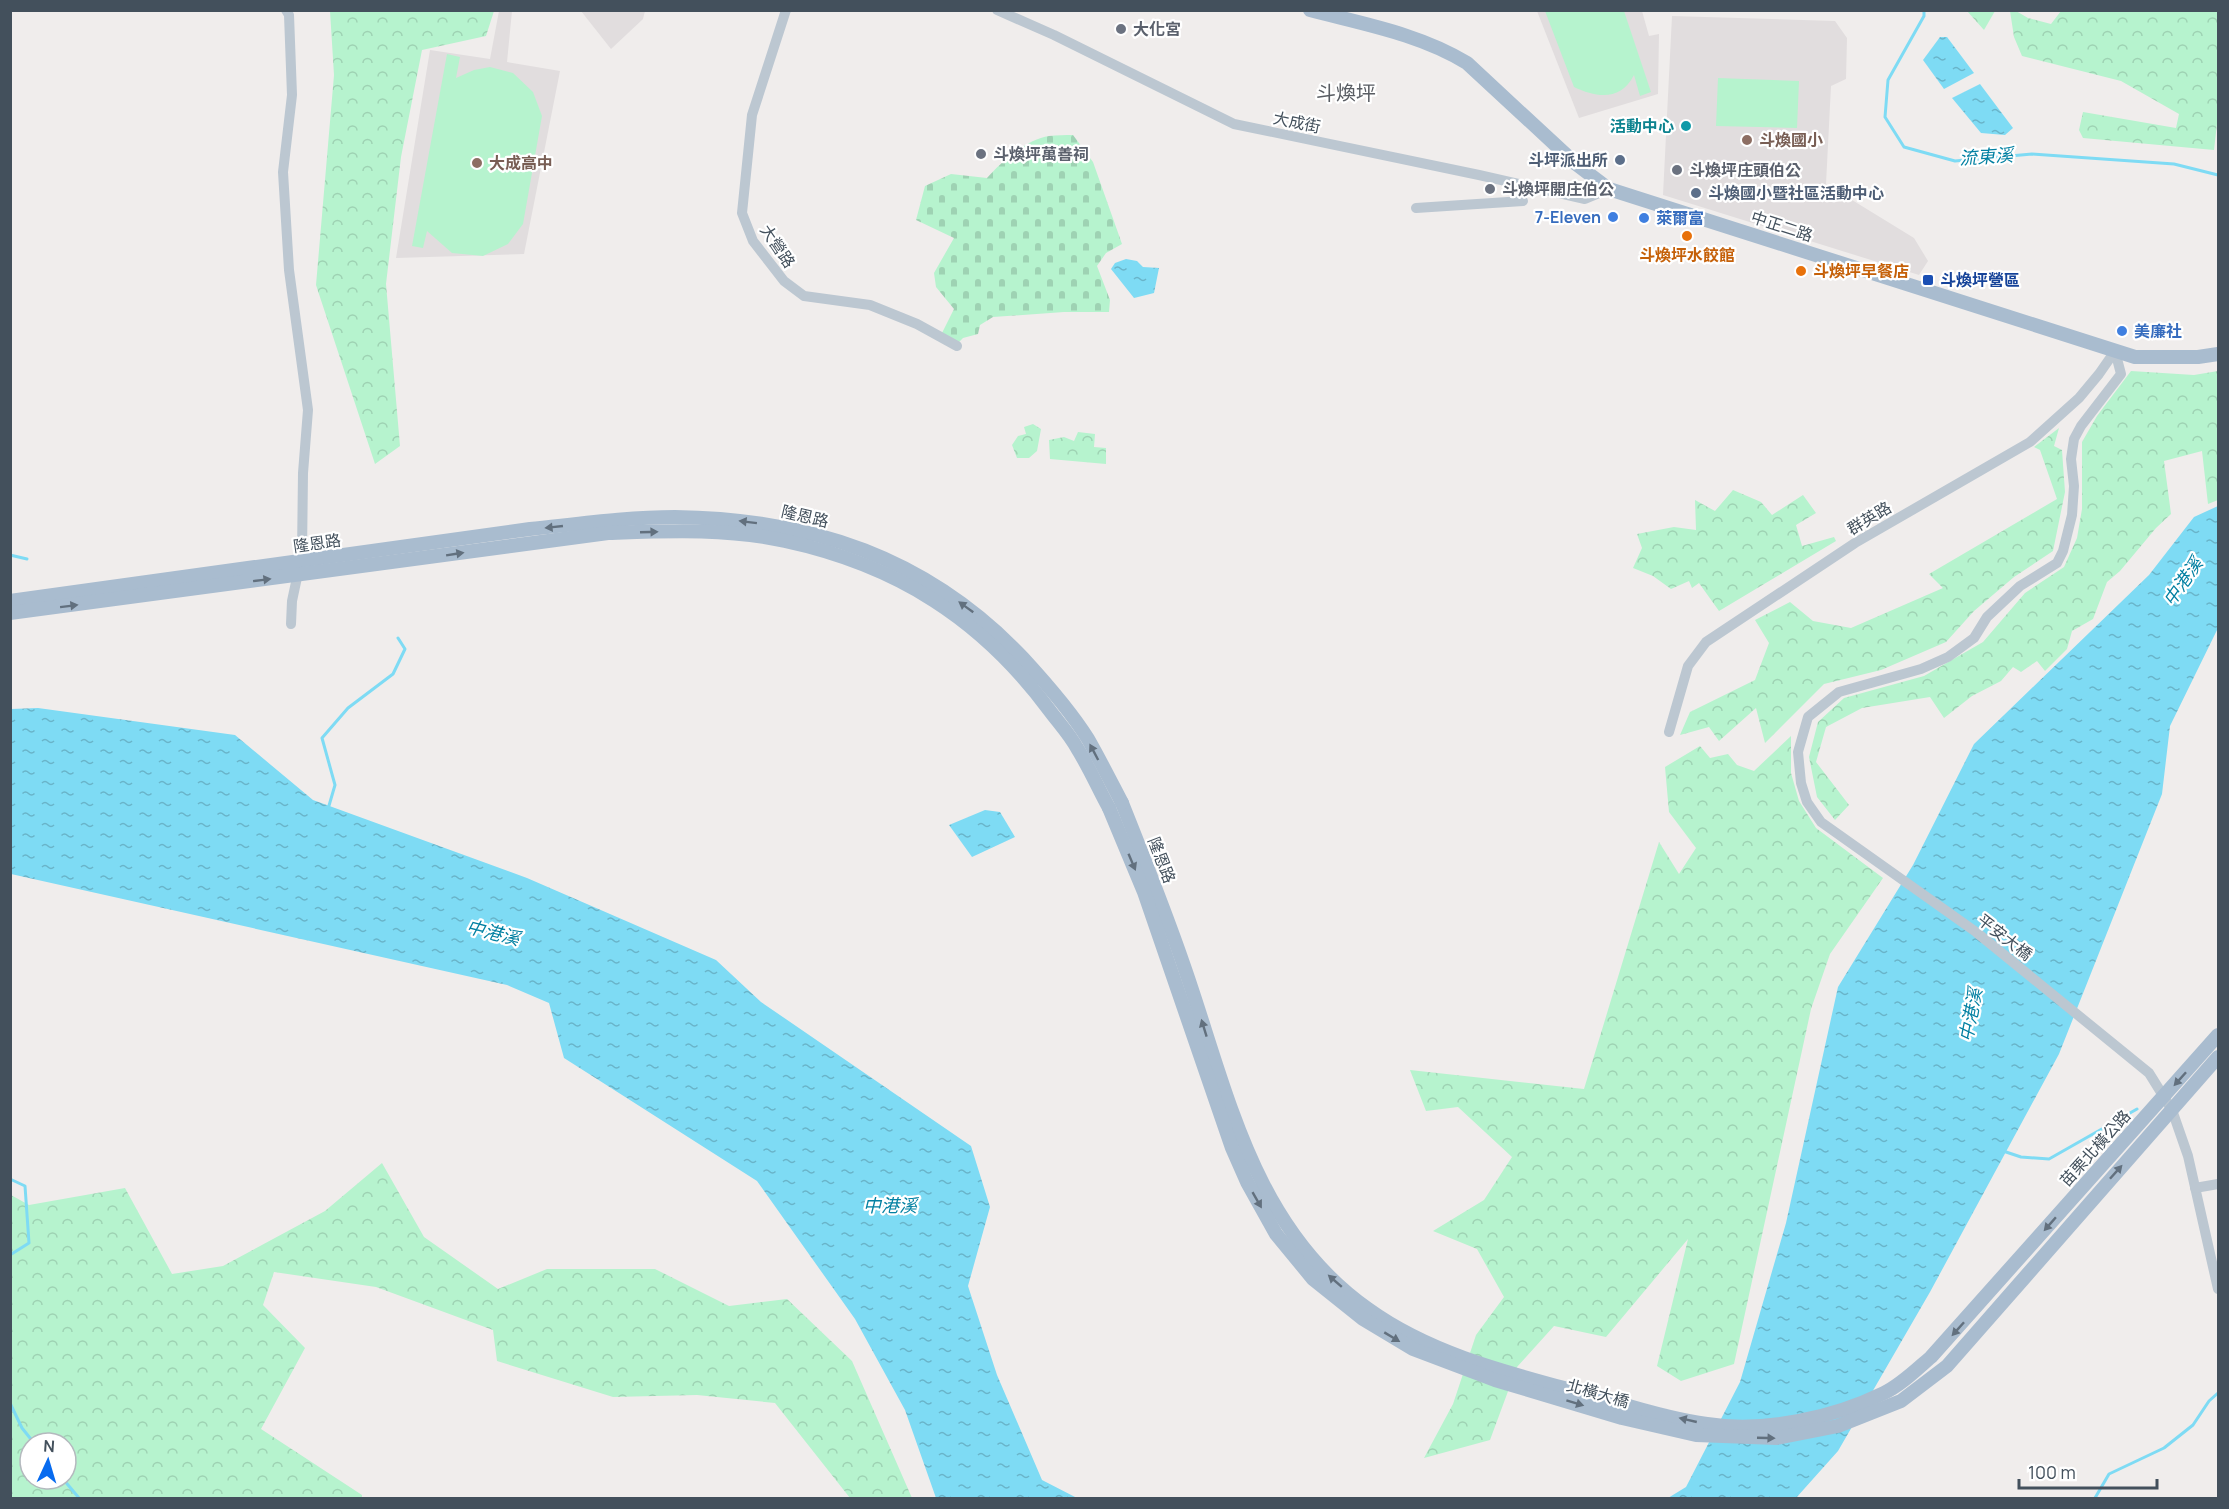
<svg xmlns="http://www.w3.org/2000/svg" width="2229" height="1509" viewBox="0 0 2229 1509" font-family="Manrope,'Noto Sans TC',sans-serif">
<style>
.education{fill:#e1ddde}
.grass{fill:#b6f3ce}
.forest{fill:url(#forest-crowns);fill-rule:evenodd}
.cemetery{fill:url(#cemetery-stones)}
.water{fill:url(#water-ripples)}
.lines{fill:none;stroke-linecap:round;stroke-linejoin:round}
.stream{stroke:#7edbf4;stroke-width:3}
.minor{stroke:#bcc7d1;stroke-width:10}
.major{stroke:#a9bccf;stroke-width:14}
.major-bridge{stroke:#a9bccf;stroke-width:14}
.oneway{fill:#62707e}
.worship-dot{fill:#6b7280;stroke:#fff;stroke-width:2}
.culture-dot{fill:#0f9aa8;stroke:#fff;stroke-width:2}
.education-dot{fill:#8d6e63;stroke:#fff;stroke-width:2}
.service-dot{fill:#5c6f8a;stroke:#fff;stroke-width:2}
.shop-dot{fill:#3f7fe0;stroke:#fff;stroke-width:2}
.food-dot{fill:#e8710a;stroke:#fff;stroke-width:2}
.transit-dot{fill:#1a4fb4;stroke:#fff;stroke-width:2}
.labels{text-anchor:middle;stroke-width:4.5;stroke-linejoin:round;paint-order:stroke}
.worship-label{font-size:16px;font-weight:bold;fill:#5b616d;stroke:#fff;text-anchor:start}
.street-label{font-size:16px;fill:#43505c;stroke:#fff}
.culture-label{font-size:16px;font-weight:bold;fill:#0d838f;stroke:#fff;text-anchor:end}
.education-label{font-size:16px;font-weight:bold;fill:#785e54;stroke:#fff;text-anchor:start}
.service-label{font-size:16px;font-weight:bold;fill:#4e5e75;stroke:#fff;text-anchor:end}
.shop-label{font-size:16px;font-weight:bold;fill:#366cbe;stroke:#fff;text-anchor:start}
.food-label{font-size:16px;font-weight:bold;fill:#c56008;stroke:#fff}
.transit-label{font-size:16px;font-weight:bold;fill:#164399;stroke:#fff;text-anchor:start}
.water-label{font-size:18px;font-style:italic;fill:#0280a2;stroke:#fff}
.quarter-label{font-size:20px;fill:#595d63;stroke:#fff}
</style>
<defs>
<pattern id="forest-crowns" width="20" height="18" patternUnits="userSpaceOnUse" patternTransform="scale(1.5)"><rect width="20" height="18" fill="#b6f3ce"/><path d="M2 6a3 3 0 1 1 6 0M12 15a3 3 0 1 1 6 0" fill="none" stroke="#9ed2b3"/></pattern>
<pattern id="cemetery-stones" width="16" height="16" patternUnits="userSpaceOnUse" patternTransform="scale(1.5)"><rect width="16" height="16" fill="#b6f3ce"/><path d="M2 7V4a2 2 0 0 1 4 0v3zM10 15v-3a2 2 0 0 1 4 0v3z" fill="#9ed2b3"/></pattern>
<pattern id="water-ripples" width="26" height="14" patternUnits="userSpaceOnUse" patternTransform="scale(1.5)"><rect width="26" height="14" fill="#7edbf4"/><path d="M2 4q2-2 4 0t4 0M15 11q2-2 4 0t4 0" fill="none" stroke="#69b4c9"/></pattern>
</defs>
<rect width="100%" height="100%" fill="#f0edec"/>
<g class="education">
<polygon points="499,11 512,11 507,62 560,71 524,254 396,258 430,50 490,59"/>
<polygon points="581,11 645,11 643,19 611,49"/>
<polygon points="1537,11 1642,11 1649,36 1659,34 1658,94 1579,118"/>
<polygon points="1672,16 1835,21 1847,38 1846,79 1831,86 1826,184 1914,238 1928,261 1919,275 1663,195"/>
</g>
<g class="grass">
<path d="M 1545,11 L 1624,11 L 1651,92 L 1640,96 L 1634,75 C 1621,101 1597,98 1574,87 Z"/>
<polygon points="447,54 460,57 456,78 474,70 490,67 513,73 533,92 542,116 523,224 508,244 483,256 452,253 427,231 423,248 412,246"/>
<polygon points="1718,78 1799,81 1797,128 1716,126"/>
</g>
<g class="forest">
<polygon points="330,11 494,11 486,36 422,50 401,157 386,284 400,446 375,464 316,285 334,75"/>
<polygon points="1967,11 1995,11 1984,30"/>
<polygon points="2010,11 2016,11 2028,18 2051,24 2061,11 2218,11 2218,115 2214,150 2083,138 2079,130 2083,112 2176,128 2179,114 2121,81 2022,56 2014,37"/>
<polygon points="2131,371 2194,375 2218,371 2218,500 2208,504 2202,451 2164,461 2171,514 2156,528 2120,571 2107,582 2093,619 2072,631 2067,649 2045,671 2037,661 2021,672 2013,667 2001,681 1972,696 1944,718 1930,697 1862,708 1826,727 1816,762 1849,805 1835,820 1817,797 1809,757 1818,722 1844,698 1924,676 1983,642 2025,593 2064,567 2077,538 2082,509 2082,442 2097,416"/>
<polygon points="1033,424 1041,429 1037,451 1029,458 1017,458 1012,445 1018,436 1026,434 1024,427"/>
<polygon points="2059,428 2054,446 2062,450 2065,492 2053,551 2014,577 1974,611 1946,642 1881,670 1824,684 1765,743 1756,708 1719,741 1709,727 1680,735 1690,712 1755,680 1769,643 1755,620 1790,602 1813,621 1851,628 1943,588 1929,574 2057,499 2040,450 2034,447"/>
<polygon points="1078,432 1095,434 1094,447 1106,448 1106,464 1050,459 1049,440 1064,437 1074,441"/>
<polygon points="1733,490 1761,502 1772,515 1803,495 1816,513 1796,525 1802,546 1834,537 1836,541 1719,611 1699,583 1692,588 1689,581 1671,589 1653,576 1633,568 1642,548 1637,534 1674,527 1696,530 1695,500 1715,511"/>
<polygon points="1791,736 1791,773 1799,801 1816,828 1883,878 1830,954 1811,1009 1734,1364 1681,1381 1657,1366 1688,1239 1606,1337 1554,1326 1517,1367 1490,1440 1424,1458 1453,1404 1476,1335 1504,1297 1477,1249 1433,1231 1484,1200 1512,1157 1458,1107 1426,1111 1410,1070 1584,1089 1659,842 1679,874 1696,848 1669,812 1665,767 1700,746 1710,758 1728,754 1737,765 1754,771"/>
<path d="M 382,1163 L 424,1237 L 498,1289 L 547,1269 L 655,1269 L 729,1306 L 787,1299 L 852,1361 L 912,1498 L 850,1498 L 775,1403 L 697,1395 L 613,1397 L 497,1361 L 493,1330 L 376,1287 L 274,1272 L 263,1305 L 305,1348 L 261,1429 L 362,1495 L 362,1498 L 11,1498 L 11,1195 L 29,1205 L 125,1188 L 172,1274 L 223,1266 L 325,1211 ZM 30,1443 L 66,1443 L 66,1479 L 30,1479 Z"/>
</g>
<path class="cemetery" d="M 1073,135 L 1093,162 L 1122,244 L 1106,253 L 1097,266 L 1110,300 L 1109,312 L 1064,312 L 993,317 L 980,325 L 978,334 L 963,338 L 958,343 L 942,333 L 954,309 L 936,287 L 934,273 L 954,238 L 916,220 L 925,186 L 951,174 L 987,178 C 1001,162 1027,139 1049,136 C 1057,135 1065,135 1073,135 Z"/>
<g class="water">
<polygon points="1940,37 1947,37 1974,73 1944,89 1923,60"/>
<polygon points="1980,84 2013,128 2005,135 1981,133 1952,98"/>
<polygon points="1126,259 1137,261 1143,267 1159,268 1154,293 1134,298 1111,269 1115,263"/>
<polygon points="2218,506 2218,628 2170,726 2162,794 2059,1054 1930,1292 1838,1451 1796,1498 1668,1498 1686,1487 1740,1382 1786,1223 1838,987 1913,865 1974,744 2149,575 2194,517"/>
<polygon points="38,708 235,735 313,800 527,878 716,960 761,1002 971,1146 990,1207 968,1286 997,1375 1042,1480 1077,1498 936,1498 905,1410 855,1319 757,1181 564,1058 549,1003 507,985 11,874 11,709"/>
<polygon points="985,810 1000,812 1015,837 972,857 949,825"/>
</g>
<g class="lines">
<g class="stream">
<polyline points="1924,10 1924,16 1888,80 1885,117 1904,147 1955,161 2032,154 2174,164 2218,175"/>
<polyline points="10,555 27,559"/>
<polyline points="328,809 335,785 322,738 348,708 393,674 405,649 398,638"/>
<polyline points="2003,1151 2021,1157 2049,1159 2137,1109"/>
<polyline points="10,1179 25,1186 29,1243 10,1255"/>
<polyline points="10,1403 22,1428 34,1443"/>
<polyline points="63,1479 79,1498"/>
<polyline points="2095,1498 2109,1474 2164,1448 2193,1425 2209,1401 2218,1393"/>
</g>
<g class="minor">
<polyline points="286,10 289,15 292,95 283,172 289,270 308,410 303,473 302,554 292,601 291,624"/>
<polyline points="786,10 752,115 742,213 753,241 784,281 804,296 870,305 917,324 957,346"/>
<polyline points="997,10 1054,35 1234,124 1479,175 1585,199 1609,189"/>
<polyline points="1416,208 1523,201"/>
<polyline points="2115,351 2121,374 2081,426 2074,439 2071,459 2074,486 2072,515 2063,551 2057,563 2020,586 1987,617 1974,638 1948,657 1921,669 1839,692 1808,717 1798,752 1801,783 1807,802 1821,822 1976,932 2149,1073 2172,1110 2188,1156 2218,1289"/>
<polyline points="1669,732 1688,666 1706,642 1855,543 2030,442 2079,398 2099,374 2115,351"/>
<polyline points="2195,1188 2218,1184"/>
</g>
<g class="major">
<path d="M 1310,10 C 1363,24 1420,34 1467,63 L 1576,164 L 1609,189 L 2135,357 L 2198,357 L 2218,354"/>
<path d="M 1122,803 C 1144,858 1166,913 1185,969 C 1228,1093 1253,1228 1368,1309 C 1440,1361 1532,1378 1615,1402 C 1645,1411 1676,1420 1707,1424 C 1764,1433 1833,1418 1884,1393 C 1901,1385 1917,1369 1931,1357 L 2218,1035"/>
<polyline points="1109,808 1144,892 1232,1148 1247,1182 1276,1234 1313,1279 1363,1319 1413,1349 1495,1380 1622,1418 1696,1435 1777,1438 1838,1426 1901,1401 1947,1366 2218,1057"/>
</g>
<g class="major-bridge">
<path d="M 10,601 L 530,529 C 578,524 627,517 675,517 C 812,519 927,557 1023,658 C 1046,683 1070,710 1088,739 C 1100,760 1111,782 1122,803"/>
<path d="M 10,613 L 608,533 C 666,531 727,528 785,541 C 897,565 982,619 1050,711 C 1059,723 1070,735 1077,748 C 1089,767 1098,788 1109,808"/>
</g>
</g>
<defs><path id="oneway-solid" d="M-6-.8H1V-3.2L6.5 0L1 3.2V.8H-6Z" transform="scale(1.5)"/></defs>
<g class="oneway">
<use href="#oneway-solid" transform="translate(748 522) rotate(-173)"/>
<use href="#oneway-solid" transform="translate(554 527) rotate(174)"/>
<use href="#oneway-solid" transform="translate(649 532) rotate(-2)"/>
<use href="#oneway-solid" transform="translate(455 554) rotate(-9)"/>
<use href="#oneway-solid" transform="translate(262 580) rotate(-7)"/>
<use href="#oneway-solid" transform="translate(69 606) rotate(-7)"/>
<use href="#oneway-solid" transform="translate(966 607) rotate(-144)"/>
<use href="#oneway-solid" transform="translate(1094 752) rotate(-118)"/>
<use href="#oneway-solid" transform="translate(1132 862) rotate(67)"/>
<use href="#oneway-solid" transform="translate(1204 1028) rotate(-107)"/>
<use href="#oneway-solid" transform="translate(2180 1079) rotate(132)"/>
<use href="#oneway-solid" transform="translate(2116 1172) rotate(-48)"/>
<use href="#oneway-solid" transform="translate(1257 1200) rotate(60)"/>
<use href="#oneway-solid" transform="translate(2050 1224) rotate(131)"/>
<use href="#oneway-solid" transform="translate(1335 1281) rotate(-139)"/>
<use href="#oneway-solid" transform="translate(1958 1329) rotate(132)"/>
<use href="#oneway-solid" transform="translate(1392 1337) rotate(31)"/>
<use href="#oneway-solid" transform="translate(1575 1403) rotate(17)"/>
<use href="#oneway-solid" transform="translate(1688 1420) rotate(-167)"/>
<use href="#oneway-solid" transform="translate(1766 1438) rotate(2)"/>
</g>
<g class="worship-dot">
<circle cx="1121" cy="29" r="6"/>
<circle cx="981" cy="154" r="6"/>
<circle cx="1677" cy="170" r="6"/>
<circle cx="1490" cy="189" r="6"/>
</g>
<circle class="culture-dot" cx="1686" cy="126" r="6"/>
<g class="education-dot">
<circle cx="1747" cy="140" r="6"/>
<circle cx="477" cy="163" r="6"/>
</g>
<g class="service-dot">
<circle cx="1620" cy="160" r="6"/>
<circle cx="1696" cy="193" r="6"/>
</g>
<g class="shop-dot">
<circle cx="1613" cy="217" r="6"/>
<circle cx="1644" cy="218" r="6"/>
<circle cx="2122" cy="331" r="6"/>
</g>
<g class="food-dot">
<circle cx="1687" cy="236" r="6"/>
<circle cx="1801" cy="271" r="6"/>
</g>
<rect class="transit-dot" x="1922" y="274" width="12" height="12" rx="3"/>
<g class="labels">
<g class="worship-label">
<text x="1133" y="35">大化宮</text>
<text x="993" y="160">斗煥坪萬善祠</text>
<text x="1689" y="176">斗煥坪庄頭伯公</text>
<text x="1502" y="195">斗煥坪開庄伯公</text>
</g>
<g class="street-label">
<text transform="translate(1297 122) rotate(12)" y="6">大成街</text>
<text transform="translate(1782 226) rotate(18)" y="6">中正二路</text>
<text transform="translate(778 246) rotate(56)" y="6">大營路</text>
<text transform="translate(805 516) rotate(13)" y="6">隆恩路</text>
<text transform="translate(1869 518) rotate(-31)" y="6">群英路</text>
<text transform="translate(317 543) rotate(-8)" y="6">隆恩路</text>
<text transform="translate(1162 860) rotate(69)" y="6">隆恩路</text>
<text transform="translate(2005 937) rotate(38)" y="6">平安大橋</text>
<text transform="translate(2095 1148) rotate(-48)" y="6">苗栗北橫公路</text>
<text transform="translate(1598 1393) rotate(16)" y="6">北橫大橋</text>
</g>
<g class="culture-label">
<text x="1674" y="132">活動中心</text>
</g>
<g class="education-label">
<text x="1759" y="146">斗煥國小</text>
<text x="489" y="169">大成高中</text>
</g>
<g class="service-label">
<text x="1608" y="166">斗坪派出所</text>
<text x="1708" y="199" text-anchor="start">斗煥國小暨社區活動中心</text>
</g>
<g class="shop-label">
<text x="1601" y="223" text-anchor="end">7-Eleven</text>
<text x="1656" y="224">萊爾富</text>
<text x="2134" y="337">美廉社</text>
</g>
<g class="food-label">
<text x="1687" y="261">斗煥坪水餃館</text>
<text x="1813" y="277" text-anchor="start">斗煥坪早餐店</text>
</g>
<g class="transit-label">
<text x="1940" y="286">斗煥坪營區</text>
</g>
<g class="water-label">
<text transform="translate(1986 157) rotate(-4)" y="6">流東溪</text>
<text transform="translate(2183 582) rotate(-55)" y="6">中港溪</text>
<text transform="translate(493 933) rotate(14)" y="6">中港溪</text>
<text transform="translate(1971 1015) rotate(-79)" y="6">中港溪</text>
<text x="890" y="1212">中港溪</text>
</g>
<g class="quarter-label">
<text x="1346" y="100">斗煥坪</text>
</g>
</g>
<rect width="2229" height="1509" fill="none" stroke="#43505c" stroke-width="24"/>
<g transform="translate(48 1461) rotate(4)"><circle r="28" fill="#ffffff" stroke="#b4b9be" stroke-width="1.5"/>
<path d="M0-4.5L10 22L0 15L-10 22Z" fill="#076bef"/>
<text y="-9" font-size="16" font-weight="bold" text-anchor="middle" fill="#43505c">N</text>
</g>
<path d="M2019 1479v9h138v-9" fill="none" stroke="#43505c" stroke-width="3"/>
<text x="2028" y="1479" font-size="18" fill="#43505c" stroke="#ffffff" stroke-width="4.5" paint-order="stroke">100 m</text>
</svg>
